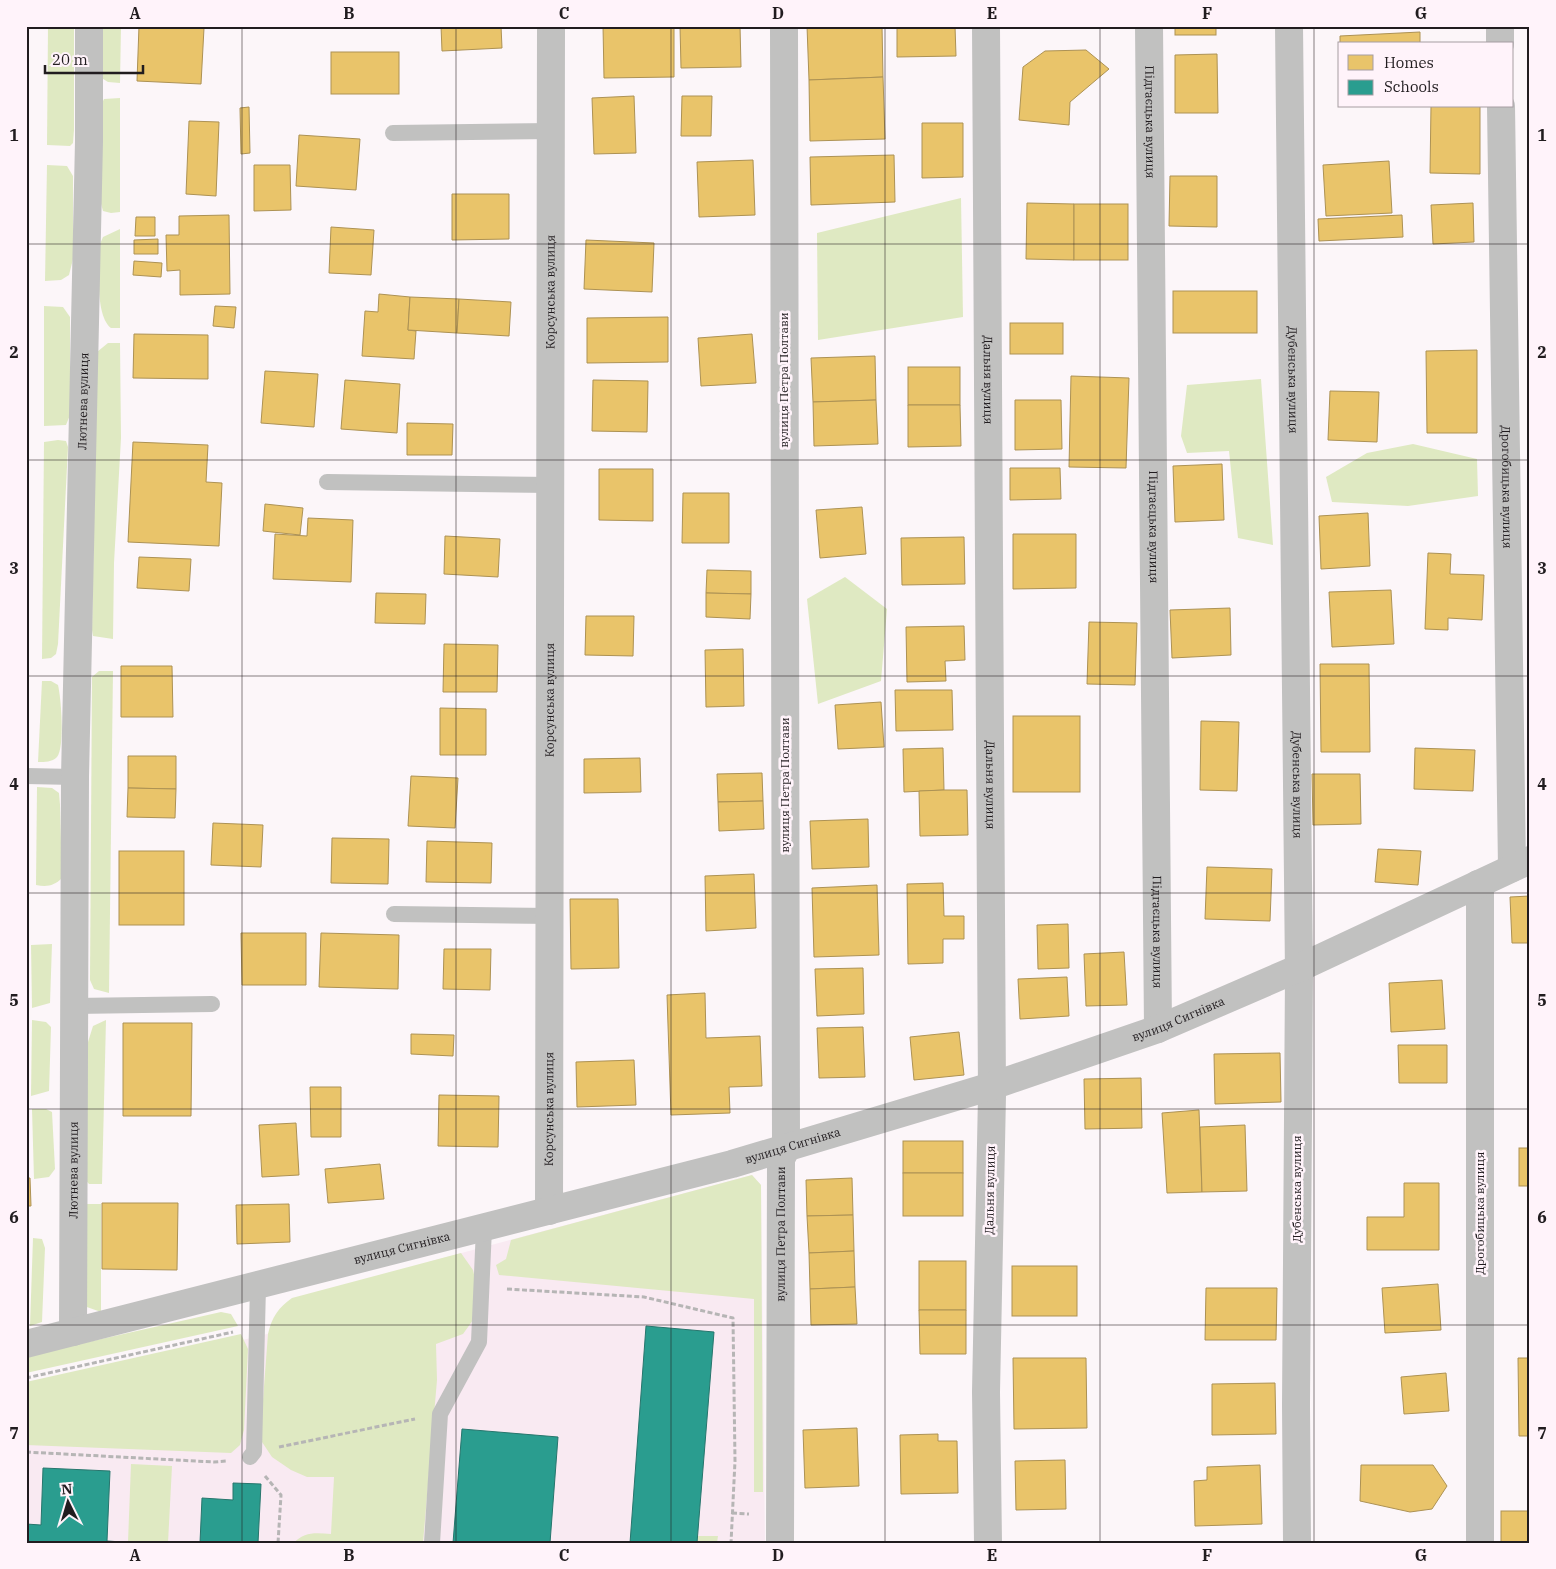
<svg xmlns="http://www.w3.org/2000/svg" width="1556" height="1569" viewBox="0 0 1556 1569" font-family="'IBM Plex Serif',serif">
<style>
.built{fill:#f9eaf2}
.green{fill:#dfe9c2}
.homes{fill:#e9c46a;stroke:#ad9254}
.schools{fill:#2a9d8f;stroke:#27766d}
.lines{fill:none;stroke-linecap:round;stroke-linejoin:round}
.path{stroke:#b6b5b5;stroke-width:3;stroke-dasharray:5 2.5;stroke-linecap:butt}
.service{stroke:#c1c1c0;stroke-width:16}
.minor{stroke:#c1c1c0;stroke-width:28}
.tertiary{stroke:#c1c1c0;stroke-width:28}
.grid{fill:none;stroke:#211c1f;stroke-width:1;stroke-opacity:0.55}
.labels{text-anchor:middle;stroke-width:5;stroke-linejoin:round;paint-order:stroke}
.street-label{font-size:12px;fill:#211c1f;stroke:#fff3fa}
.neatline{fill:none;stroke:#211c1f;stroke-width:2}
.grid-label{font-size:16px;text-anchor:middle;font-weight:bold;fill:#211c1f}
</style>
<rect width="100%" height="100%" fill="#fcf6f9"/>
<polygon class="built" points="752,1175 761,1185 765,1543 26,1543 26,1393 422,1296 428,1262"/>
<g class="green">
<polygon points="48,26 74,26 74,130 73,143 70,146 47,145"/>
<polygon points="101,26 121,26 120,83 108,82 100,77"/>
<polygon points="120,98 120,212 111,213 103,211 100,200 102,103 104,99"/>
<polygon points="47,165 67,166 73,176 73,259 69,275 61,280 45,281"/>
<polygon points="961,198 963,317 818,340 817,233"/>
<path d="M 120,229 L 120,328 L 111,328 C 94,314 100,266 100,244 L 103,237 Z"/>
<polygon points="44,306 63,307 70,317 70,415 66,425 44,426"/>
<polygon points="108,343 120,343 121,438 114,563 113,639 93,636 92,630 97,352"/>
<polygon points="1261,379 1273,545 1238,538 1229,451 1187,453 1181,436 1187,385"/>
<polygon points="58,440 66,441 68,447 58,644 56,654 51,658 42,659 44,442"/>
<polygon points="1413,444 1477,459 1478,496 1408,506 1332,502 1326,477 1367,453"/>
<polygon points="845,577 887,609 881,681 818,704 807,599"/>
<polygon points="99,671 113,671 109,993 94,989 90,980 92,677"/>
<path d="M 42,681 L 51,681 L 58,685 C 61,697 65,747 57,757 C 52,762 45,762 38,762 Z"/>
<path d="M 37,787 L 52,788 L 59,793 L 60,805 L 62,878 C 54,886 47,887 36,885 Z"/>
<polygon points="52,944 50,1003 32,1008 31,945"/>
<polygon points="32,1020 46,1022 51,1027 49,1091 31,1096"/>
<polygon points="106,1020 102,1184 89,1184 84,1178 88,1042 93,1026"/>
<polygon points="32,1109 46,1109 52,1112 55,1169 49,1177 34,1179"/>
<polygon points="752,1175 761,1185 763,1492 754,1492 754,1299 499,1275 496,1265 506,1259 511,1240"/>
<polygon points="83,1204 101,1204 101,1312 84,1306"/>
<polygon points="33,1238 42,1239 45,1248 42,1322 30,1326"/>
<path d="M 461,1253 L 473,1270 L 477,1287 L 473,1320 L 463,1334 L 436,1344 L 437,1380 L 423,1543 L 294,1543 C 304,1531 317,1533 331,1534 L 334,1477 L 307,1477 L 291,1470 L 272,1457 L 260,1439 L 268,1334 C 272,1317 278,1308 292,1298 Z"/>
<polygon points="221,1312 231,1314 238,1326 26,1373 26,1356"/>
<polygon points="241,1334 248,1349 244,1430 240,1445 231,1453 26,1445 26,1382"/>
<polygon points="131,1464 172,1466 168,1543 128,1542"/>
<polygon points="698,1536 718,1536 717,1543 697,1543"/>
</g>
<g class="homes">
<polygon points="139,26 204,28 201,84 137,81"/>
<polygon points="441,26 501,26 502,48 442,51"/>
<polygon points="603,26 674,26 674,77 604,78"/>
<polygon points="680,26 740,26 741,67 681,68"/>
<polygon points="807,26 882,26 883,77 809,80"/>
<polygon points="897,26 955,26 956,56 897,57"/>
<rect x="1013" y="26" width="56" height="1"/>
<rect x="1175" y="26" width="41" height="9"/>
<polygon points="1361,26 1393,26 1361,28"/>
<polygon points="1420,32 1420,44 1340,44 1340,36"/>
<polygon points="1086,50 1109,69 1070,102 1069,125 1019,120 1023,67 1045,51"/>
<rect x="331" y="52" width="68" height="42"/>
<polygon points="1217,54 1218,113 1175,113 1175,55"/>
<polygon points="883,77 885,139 810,141 809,80"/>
<polygon points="634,96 636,153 594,154 592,98"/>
<polygon points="682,96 712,96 711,136 681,136"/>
<polygon points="1431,106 1480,106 1480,174 1430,173"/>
<polygon points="249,107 250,153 241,154 240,108"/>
<polygon points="189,121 219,122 216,196 186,194"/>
<polygon points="922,123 963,123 963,177 922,178"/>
<polygon points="299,135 360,139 356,190 296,186"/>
<polygon points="894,155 895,202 811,205 810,157"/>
<polygon points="753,160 755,215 699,217 697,162"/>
<polygon points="1389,161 1392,213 1326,216 1323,165"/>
<polygon points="254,165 290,165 291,210 254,211"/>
<polygon points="1170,176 1217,176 1217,227 1169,226"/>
<polygon points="452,194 509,194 509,239 452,240"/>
<polygon points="1027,203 1074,204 1074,260 1026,259"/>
<polygon points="1473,203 1474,242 1433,244 1431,205"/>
<rect x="1074" y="204" width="54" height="56"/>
<polygon points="229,215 230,294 180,295 180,270 167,271 166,235 179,235 179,216"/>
<polygon points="1402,215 1403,237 1319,241 1318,219"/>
<polygon points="136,217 155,217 155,236 135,236"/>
<polygon points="331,227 374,230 371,275 329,273"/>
<polygon points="158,239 158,254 134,254 134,240"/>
<polygon points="586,240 654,243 652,292 584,289"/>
<polygon points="134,261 162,263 161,277 133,275"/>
<rect x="1173" y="291" width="84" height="42"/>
<polygon points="379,294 410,297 408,330 416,331 414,359 362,356 365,311 378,312"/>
<polygon points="410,297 459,299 457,333 408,330"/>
<polygon points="459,299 511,302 509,336 457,333"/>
<polygon points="215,306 236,307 234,328 213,326"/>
<polygon points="668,317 668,362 587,363 587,318"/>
<rect x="1010" y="323" width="53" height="31"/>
<polygon points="134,334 208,335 208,379 133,378"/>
<polygon points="752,334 756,383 701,386 698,338"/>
<polygon points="1477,350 1477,433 1427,433 1426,351"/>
<polygon points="875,356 876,400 813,402 811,358"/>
<rect x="908" y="367" width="52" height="38"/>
<polygon points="265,371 318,374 314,427 261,423"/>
<polygon points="1071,376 1129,378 1126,468 1069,467"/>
<polygon points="345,380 400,384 397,433 341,429"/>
<polygon points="593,380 648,381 647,432 592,431"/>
<polygon points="1330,391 1379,392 1377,442 1328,440"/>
<polygon points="876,400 878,444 814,446 813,402"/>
<polygon points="1015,400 1061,400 1062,449 1015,450"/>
<polygon points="908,405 960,405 961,446 908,447"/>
<polygon points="407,423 453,424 452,455 407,455"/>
<polygon points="133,442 208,445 206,482 222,483 219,546 128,542"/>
<polygon points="1222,464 1224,520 1175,522 1173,466"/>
<polygon points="1010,468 1060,468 1061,499 1010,500"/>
<polygon points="599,469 653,469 653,521 599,520"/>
<polygon points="683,493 729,493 729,543 682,543"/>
<polygon points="265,504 303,508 300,535 263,531"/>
<polygon points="862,507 866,554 820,558 816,510"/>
<polygon points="1368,513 1370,566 1321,569 1319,516"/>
<polygon points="308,518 353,520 351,582 273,579 275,534 307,536"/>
<polygon points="1013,534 1076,534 1076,588 1013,589"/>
<polygon points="445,536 500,539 498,577 444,574"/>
<polygon points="964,537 965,584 902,585 901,538"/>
<polygon points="1428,553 1451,554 1450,574 1484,575 1482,620 1448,618 1448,630 1425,629"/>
<polygon points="139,557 191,559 189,591 137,588"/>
<polygon points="707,570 751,571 751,594 706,593"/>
<polygon points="1391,590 1394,644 1332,647 1329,592"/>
<polygon points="376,593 426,594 425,624 375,623"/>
<polygon points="706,593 751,594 750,619 706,617"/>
<polygon points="1230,608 1231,655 1172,658 1170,610"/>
<polygon points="586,616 634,616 633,656 585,655"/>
<polygon points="1089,622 1137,623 1135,685 1087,684"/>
<polygon points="964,626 965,660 945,661 946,681 907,682 906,627"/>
<polygon points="444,644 498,645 497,692 443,692"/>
<polygon points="743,649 744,706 706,707 705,650"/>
<polygon points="1320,664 1369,664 1370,752 1321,752"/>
<polygon points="121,666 172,666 173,717 121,717"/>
<polygon points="895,690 952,690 953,730 896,731"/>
<polygon points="881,702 884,747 838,749 835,705"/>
<polygon points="440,708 486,709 486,755 440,755"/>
<rect x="1013" y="716" width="67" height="76"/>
<polygon points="1201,721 1239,722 1237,791 1200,790"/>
<polygon points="943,748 944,790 904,792 903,749"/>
<polygon points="1415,748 1475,750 1473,791 1414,789"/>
<polygon points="128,756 176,756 176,789 128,788"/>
<polygon points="640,758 641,792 584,793 584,759"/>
<polygon points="762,773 763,801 718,802 717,774"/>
<polygon points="1312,774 1360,774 1361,824 1313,825"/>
<polygon points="411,776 458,778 455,828 408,826"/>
<polygon points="128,788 176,789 175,818 127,817"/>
<polygon points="944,790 967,790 968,835 920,836 919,791"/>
<polygon points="763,801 764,829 719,831 718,802"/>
<polygon points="868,819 869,867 812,869 810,821"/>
<polygon points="213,823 263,825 261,867 211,865"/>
<polygon points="332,838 389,839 388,884 331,883"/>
<polygon points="427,841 492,843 491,883 426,882"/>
<polygon points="1378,849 1421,851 1418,885 1375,882"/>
<rect x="119" y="851" width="65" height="74"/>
<polygon points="1207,867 1272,869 1270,921 1205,919"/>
<polygon points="754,874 756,928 706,931 705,876"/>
<rect x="26" y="883" width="2" height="38"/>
<polygon points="943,883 944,916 964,916 964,939 943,939 943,963 908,964 907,884"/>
<polygon points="877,885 879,955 814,957 812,888"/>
<polygon points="1530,896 1530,943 1512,943 1510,897"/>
<polygon points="570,899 618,899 619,968 571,969"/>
<polygon points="1068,924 1069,968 1038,969 1037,925"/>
<polygon points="241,933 306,933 306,985 242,985"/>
<polygon points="321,933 399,935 398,989 319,987"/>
<polygon points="444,949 491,949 490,990 443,989"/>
<polygon points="1124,952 1127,1005 1086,1006 1084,954"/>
<polygon points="863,968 864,1014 817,1016 815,969"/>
<polygon points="1067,977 1069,1016 1020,1019 1018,979"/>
<polygon points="1442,980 1445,1029 1391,1032 1389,983"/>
<polygon points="705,993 706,1038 760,1036 762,1086 729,1087 730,1113 671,1115 667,995"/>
<polygon points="123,1023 192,1023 191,1116 123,1116"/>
<polygon points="863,1027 865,1077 819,1078 817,1028"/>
<polygon points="959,1032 964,1075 914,1080 910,1037"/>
<polygon points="411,1034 454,1035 453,1056 411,1054"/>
<polygon points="1398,1045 1447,1045 1447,1083 1399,1083"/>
<polygon points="1280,1053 1281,1102 1215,1104 1214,1054"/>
<polygon points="634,1060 636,1105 577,1107 576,1062"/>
<polygon points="1141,1078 1142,1128 1085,1129 1084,1079"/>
<polygon points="310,1087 341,1087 341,1137 311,1137"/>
<polygon points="439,1095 499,1096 498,1147 438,1146"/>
<polygon points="1199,1110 1202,1192 1167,1193 1162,1113"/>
<polygon points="296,1123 299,1175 262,1177 259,1125"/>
<polygon points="1245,1125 1247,1191 1202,1192 1200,1127"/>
<rect x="903" y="1141" width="60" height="32"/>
<rect x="1519" y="1148" width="11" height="38"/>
<polygon points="380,1164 384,1199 328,1203 325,1169"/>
<rect x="903" y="1173" width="60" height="43"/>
<polygon points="26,1178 30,1178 31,1206 26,1206"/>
<polygon points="852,1178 853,1215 807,1216 806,1180"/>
<polygon points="1404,1183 1439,1183 1439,1250 1367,1250 1367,1217 1404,1217"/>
<polygon points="102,1203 178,1203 177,1270 102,1269"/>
<polygon points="289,1204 290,1242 237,1244 236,1205"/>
<polygon points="853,1215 854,1251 809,1253 807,1216"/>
<polygon points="854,1251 855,1287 810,1289 809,1253"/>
<rect x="919" y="1261" width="47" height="49"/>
<rect x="1012" y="1266" width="65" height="50"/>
<polygon points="1438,1284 1441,1330 1385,1333 1382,1288"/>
<polygon points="855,1287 857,1324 811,1325 810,1289"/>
<polygon points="1206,1288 1277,1288 1276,1340 1205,1340"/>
<polygon points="919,1310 966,1310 966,1354 920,1354"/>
<polygon points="1013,1358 1086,1358 1087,1428 1014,1429"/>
<polygon points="1518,1358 1530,1358 1530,1436 1519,1436"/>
<polygon points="1446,1373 1449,1411 1404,1414 1401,1377"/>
<polygon points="1275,1383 1276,1434 1212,1435 1212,1384"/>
<polygon points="857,1428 859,1486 805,1488 803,1430"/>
<polygon points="938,1434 938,1441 957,1441 958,1493 901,1494 900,1435"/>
<polygon points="1065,1460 1066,1509 1016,1510 1015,1461"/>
<polygon points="1260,1465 1262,1524 1195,1526 1194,1481 1207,1480 1207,1467"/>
<polygon points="1361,1465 1433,1465 1447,1486 1432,1509 1410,1512 1360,1501"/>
<rect x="1501" y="1511" width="29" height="32"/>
</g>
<g class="schools">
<polygon points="646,1326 714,1332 697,1543 630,1543"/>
<polygon points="462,1429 558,1437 550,1543 453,1543"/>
<polygon points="43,1468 110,1471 107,1541 138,1543 26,1543 26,1524 41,1525"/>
<polygon points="233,1483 261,1484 258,1543 200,1543 202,1498 233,1500"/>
</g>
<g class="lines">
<g class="path">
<polyline points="507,1289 644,1297 733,1318 735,1461 731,1543"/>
<polyline points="26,1378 233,1332"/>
<polyline points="279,1447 415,1419"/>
<polyline points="26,1452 214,1462 226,1461"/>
<polyline points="265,1476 281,1495 278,1543"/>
<polyline points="732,1513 749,1514"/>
</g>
<g class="service">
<polyline points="393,133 551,131"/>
<polyline points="327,482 551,485"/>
<polyline points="26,776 75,777"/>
<polyline points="394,914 550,916"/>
<polyline points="74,1006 212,1004"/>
<polyline points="250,1457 254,1452 258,1286"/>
<polyline points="432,1543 440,1414 479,1342 484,1228"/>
</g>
<g class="minor">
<path id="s1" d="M 986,26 L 992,1095 L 986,1392 L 988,1543"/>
<path id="s2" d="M 1149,26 L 1158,1029"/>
<path id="s3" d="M 1289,26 L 1299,974 L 1296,1405 L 1297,1543"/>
<polyline points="1500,26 1500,44"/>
<path id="s4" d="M 1501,106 L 1512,868"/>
<polyline points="1478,884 1480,891 1480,1543"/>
<path id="s5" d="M 549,1211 L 551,26"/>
<path id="s6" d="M 73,1332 L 75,777 L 89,141 L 89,26"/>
<path id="s7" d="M 780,1543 L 781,1159 L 786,1149 L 784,26"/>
</g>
<path class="tertiary" id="s8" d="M 26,1344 L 732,1164 L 992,1086 L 1158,1029 L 1299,968 L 1530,860"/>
</g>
<path class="grid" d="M 242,26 L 242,1543M 456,26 L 456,1543M 671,26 L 671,1543M 885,26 L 885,1543M 1100,26 L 1100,1543M 1314,26 L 1314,1543M 26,244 L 1530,244M 26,460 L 1530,460M 26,676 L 1530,676M 26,893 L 1530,893M 26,1109 L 1530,1109M 26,1325 L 1530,1325"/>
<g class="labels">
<g class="street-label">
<text dy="4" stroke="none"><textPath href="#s2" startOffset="96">Підгаєцька вулиця</textPath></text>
<text dy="4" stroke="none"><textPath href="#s5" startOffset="919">Корсунська вулиця</textPath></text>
<text transform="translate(784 380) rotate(-90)" y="4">вулиця Петра Полтави</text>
<text dy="4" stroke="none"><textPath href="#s1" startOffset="354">Дальня вулиця</textPath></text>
<text dy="4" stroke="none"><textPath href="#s3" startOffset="354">Дубенська вулиця</textPath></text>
<text dy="4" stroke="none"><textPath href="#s6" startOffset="931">Лютнева вулиця</textPath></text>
<text dy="4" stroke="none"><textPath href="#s4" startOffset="381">Дрогобицька вулиця</textPath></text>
<text dy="4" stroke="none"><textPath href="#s2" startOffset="501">Підгаєцька вулиця</textPath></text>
<text dy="4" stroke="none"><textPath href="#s5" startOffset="511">Корсунська вулиця</textPath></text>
<text dy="4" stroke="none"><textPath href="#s3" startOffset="759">Дубенська вулиця</textPath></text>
<text transform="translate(785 785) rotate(-90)" y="4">вулиця Петра Полтави</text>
<text dy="4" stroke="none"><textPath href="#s1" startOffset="759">Дальня вулиця</textPath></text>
<text dy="4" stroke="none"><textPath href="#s2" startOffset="906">Підгаєцька вулиця</textPath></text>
<text dy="4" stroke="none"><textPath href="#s8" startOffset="1198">вулиця Сигнівка</textPath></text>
<text dy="4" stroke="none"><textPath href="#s5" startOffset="102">Корсунська вулиця</textPath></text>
<text dy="4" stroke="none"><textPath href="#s8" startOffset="792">вулиця Сигнівка</textPath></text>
<text dy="4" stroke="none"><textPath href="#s6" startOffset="162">Лютнева вулиця</textPath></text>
<text transform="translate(1297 1189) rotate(-90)" y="4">Дубенська вулиця</text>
<text transform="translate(990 1190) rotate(-89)" y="4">Дальня вулиця</text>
<text transform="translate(1480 1213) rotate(-90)" y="4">Дрогобицька вулиця</text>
<text dy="4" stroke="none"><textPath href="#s7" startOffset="309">вулиця Петра Полтави</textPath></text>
<text dy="4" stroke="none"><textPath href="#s8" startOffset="388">вулиця Сигнівка</textPath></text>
</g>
</g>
<rect width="1556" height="1569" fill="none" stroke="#fff3fa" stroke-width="55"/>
<rect x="1338" y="42" width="175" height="65" fill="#fff3fa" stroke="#a69da2"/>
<rect x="1348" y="55" width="25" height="15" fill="#e9c46a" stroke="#a69da2"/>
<text x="1384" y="68" font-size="15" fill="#211c1f">Homes</text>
<rect x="1348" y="80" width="25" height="15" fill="#2a9d8f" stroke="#a69da2"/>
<text x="1384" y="92" font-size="15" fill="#211c1f">Schools</text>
<g transform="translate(68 1502) rotate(355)" stroke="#fff3fa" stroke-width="4" paint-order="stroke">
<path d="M0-4L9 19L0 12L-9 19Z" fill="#211c1f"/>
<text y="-8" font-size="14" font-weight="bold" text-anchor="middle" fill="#211c1f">N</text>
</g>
<path d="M45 65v8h98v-8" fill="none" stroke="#211c1f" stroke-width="2.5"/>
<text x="52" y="65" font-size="15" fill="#211c1f" stroke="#fff3fa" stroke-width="4" paint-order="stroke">20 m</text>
<rect x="28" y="28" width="1500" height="1514" class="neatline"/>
<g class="grid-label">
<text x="135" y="19">A</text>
<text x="349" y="19">B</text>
<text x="564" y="19">C</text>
<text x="778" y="19">D</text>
<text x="992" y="19">E</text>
<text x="1207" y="19">F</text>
<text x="1421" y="19">G</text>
<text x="14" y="141">1</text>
<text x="1542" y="141">1</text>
<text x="14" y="358">2</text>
<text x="1542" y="358">2</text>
<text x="14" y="574">3</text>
<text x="1542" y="574">3</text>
<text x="14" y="790">4</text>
<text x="1542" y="790">4</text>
<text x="14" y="1006">5</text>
<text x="1542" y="1006">5</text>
<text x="14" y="1223">6</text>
<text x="1542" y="1223">6</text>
<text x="14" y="1439">7</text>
<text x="1542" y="1439">7</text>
<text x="135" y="1561">A</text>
<text x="349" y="1561">B</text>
<text x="564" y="1561">C</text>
<text x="778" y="1561">D</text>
<text x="992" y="1561">E</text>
<text x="1207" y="1561">F</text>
<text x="1421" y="1561">G</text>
</g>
</svg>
